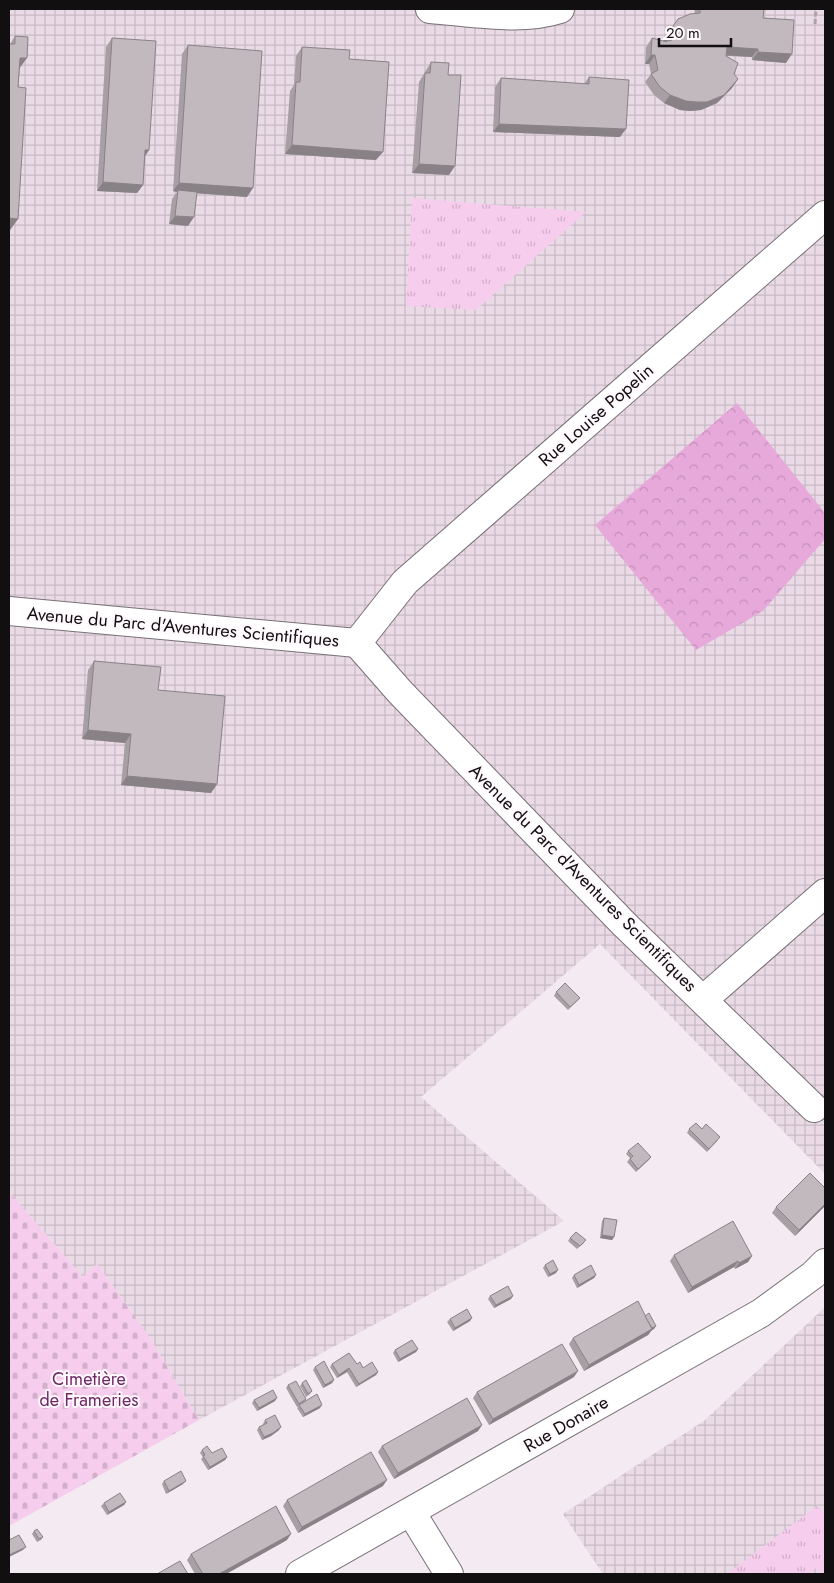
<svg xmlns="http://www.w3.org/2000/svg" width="834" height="1583" viewBox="0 0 834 1583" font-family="Jost,sans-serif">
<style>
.industrial{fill:url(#industrial-grid)}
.grass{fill:url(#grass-tufts)}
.forest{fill:url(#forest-crowns)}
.cemetery{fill:url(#cemetery-stones)}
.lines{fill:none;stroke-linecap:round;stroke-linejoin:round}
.minor-casing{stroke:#797177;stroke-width:30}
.path{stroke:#aba3a8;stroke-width:3;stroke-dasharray:5 2.5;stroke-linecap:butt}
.minor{stroke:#fff;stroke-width:28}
.wall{fill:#a79fa4}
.shaded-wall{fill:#888286}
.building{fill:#c2b9bf;stroke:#888286}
.labels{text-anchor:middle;stroke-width:4;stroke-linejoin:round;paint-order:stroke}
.street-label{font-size:18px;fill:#120f11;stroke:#fff9fd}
.park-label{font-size:18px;fill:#702765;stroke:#fff9fd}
</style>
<defs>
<pattern id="industrial-grid" width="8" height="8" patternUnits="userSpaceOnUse" patternTransform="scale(1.25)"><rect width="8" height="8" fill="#eadae6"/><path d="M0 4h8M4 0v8" fill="none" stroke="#c8bac4"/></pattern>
<pattern id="grass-tufts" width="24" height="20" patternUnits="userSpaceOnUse" patternTransform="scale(1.25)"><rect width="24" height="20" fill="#f6cded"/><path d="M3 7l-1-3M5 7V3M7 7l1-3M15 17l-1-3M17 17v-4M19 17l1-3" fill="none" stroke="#d2afca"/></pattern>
<pattern id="forest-crowns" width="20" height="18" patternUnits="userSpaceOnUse" patternTransform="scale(1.25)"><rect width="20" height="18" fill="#e7a8da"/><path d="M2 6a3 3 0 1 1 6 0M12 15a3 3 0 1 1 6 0" fill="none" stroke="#c58fba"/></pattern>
<pattern id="cemetery-stones" width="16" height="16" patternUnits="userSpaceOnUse" patternTransform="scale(1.25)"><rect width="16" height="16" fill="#f6cded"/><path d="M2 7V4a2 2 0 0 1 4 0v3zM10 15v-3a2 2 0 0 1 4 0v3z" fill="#d2afca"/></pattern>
</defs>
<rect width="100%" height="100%" fill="#f4eaf1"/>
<g class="industrial">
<polygon points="9,9 825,9 825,1174 600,944 421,1097 564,1221 199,1420 150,1338 97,1264 83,1277 9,1192"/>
<polygon points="825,1307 825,1574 603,1574 563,1514 705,1420"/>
</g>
<g class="grass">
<polygon points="412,198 586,212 476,310 406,306"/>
<polygon points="817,1506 825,1515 825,1574 822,1574 816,1568 809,1574 727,1574"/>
</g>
<polygon class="forest" points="737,403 825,513 825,539 763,611 696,650 595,525"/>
<polygon class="cemetery" points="9,1192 83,1277 97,1264 150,1338 199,1420 9,1526"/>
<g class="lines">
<g class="minor-casing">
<g id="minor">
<path d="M 430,9 C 471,12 521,22 560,9"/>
<polyline points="9,611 357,643 405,582 825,215"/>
<polyline points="357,643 400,692 624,924 814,1108"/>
<polyline points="704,999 825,893"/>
<polyline points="411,1512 449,1574"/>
<polyline points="300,1574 761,1313 813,1275 825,1263"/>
</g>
</g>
<polyline class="path" points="815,24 816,9"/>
<use href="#minor" class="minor"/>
</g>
<g class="wall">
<polygon points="695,9 764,9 763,18 786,63 752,60 752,57 726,56 734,74 732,88 717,103 701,110 690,111 680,110 664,103 654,95 645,82 651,74 649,64 645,64 646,47 652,38 663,41 695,13"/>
<polygon points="15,36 20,68 18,87 18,219 10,230 10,44"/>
<polygon points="112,38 149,150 145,156 143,185 137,193 97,191 106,47"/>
<polygon points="188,45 247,197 197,193 188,226 169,224 172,199 177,192 173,191 182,54"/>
<polygon points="302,47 349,59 376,160 285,154 290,91 294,85 296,56"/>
<polygon points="431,62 448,75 449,175 412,173 419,82"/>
<polygon points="589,77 620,137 493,132 495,87 501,78 584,84"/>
<polygon points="94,661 158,690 217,784 211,793 121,785 125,743 82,739 88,670"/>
<polygon points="556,992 580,998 568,1010 554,996"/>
<polygon points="689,1129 702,1129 718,1140 707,1152 687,1133"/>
<polygon points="628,1151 651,1157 649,1160 636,1172 627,1162 630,1158 626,1154"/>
<polygon points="825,1206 795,1236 772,1213 776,1207"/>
<polygon points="604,1218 614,1237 612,1240 600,1238 602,1221"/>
<polygon points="570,1238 584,1243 577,1249 568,1241"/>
<polygon points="674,1255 752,1256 748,1262 735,1269 734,1267 688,1293 670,1261"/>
<polygon points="545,1265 556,1273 548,1277 543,1268"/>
<polygon points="574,1275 596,1275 594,1278 577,1288 572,1278"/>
<polygon points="490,1296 511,1299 494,1308 488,1299"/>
<polygon points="645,1316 654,1329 652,1330 648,1335 584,1371 569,1344 573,1338"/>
<polygon points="450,1319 470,1321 453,1331 447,1322"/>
<polygon points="418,1349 416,1352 398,1362 393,1353 395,1350"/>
<polygon points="332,1364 357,1364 363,1368 378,1372 376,1375 356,1387 347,1372 337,1378 330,1367"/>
<polygon points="315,1367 334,1380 332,1383 323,1388 313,1370"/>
<polygon points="574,1377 489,1425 473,1398 477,1392"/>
<polygon points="302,1383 312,1391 310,1394 306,1397 300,1386"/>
<polygon points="288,1385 306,1399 305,1402 320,1408 303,1417 297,1408 299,1406 297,1407 286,1388"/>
<polygon points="254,1400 275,1401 257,1411 252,1403"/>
<polygon points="265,1420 279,1430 271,1436 262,1440 257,1430 259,1427 264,1424 263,1424"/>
<polygon points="482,1425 478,1431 394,1479 378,1452 382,1446"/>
<polygon points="202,1450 212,1453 227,1457 225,1460 208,1470 201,1459 203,1457 200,1453"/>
<polygon points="164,1481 183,1484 166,1494 162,1484"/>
<polygon points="383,1486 298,1533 283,1506 287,1500"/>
<polygon points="126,1502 124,1505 107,1515 101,1506 104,1503"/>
<polygon points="34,1531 43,1537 41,1540 37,1542 32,1534"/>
<polygon points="287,1540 226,1574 195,1574 187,1560 191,1554"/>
</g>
<g class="shaded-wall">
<polygon points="669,32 672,33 666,42 663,41"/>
<polygon points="727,47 758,49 752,57 721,55"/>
<polygon points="758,52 792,54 786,63 752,60"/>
<polygon points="651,55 655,55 649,64 645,64"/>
<polygon points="20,58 27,58 19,69"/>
<polygon points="738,79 732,88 717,103 701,110 690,111 680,110 664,103 670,95"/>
<polygon points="499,124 626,129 620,137 493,132"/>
<polygon points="292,145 383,152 376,160 285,154"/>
<polygon points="145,150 149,150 143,159"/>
<polygon points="419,164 455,166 449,175 412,173"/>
<polygon points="103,182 143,185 137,193 97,191"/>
<polygon points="179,183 253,188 247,197 178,192 178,190 177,192 173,191"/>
<polygon points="175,216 194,217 188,226 169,224"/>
<polygon points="9,218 18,219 10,230 9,230"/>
<polygon points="88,730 131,734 125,743 82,739"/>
<polygon points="127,776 217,784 211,793 121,785"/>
<polygon points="825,1204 825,1206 795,1236 799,1230"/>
<polygon points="602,1235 614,1237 612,1240 600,1238"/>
<polygon points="752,1256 748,1262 735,1269 739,1263"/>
<polygon points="738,1261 734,1267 688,1293 692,1287"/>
<polygon points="558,1270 556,1273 548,1277 550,1274"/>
<polygon points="596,1275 594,1278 577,1288 579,1285"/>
<polygon points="513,1296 511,1299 494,1308 496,1305"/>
<polygon points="472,1318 470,1321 453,1331 455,1328"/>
<polygon points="656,1326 654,1329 652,1330 648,1335 584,1371 589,1365 649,1329"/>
<polygon points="418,1349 416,1352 398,1362 400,1359"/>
<polygon points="349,1368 347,1372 337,1378 339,1375"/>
<polygon points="578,1371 574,1377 489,1425 493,1419"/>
<polygon points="378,1372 376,1375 356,1387 359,1384"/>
<polygon points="334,1380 332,1383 323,1388 325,1385"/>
<polygon points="277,1398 275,1401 257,1411 259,1408"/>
<polygon points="322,1405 320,1408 303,1417 305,1414"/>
<polygon points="482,1425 478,1431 394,1479 398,1473"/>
<polygon points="281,1427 279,1430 271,1436 262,1440 264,1437"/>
<polygon points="227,1457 225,1460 208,1470 210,1467"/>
<polygon points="387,1480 383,1486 298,1533 302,1527"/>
<polygon points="186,1481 183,1484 166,1494 169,1491"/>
<polygon points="126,1502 124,1505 107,1515 109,1512"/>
<polygon points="291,1534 287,1540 226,1574 219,1574"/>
<polygon points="26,1547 23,1550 9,1557 9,1555"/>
</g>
<g class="building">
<polygon points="700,9 764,9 763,18 794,20 792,54 758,52 758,49 727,47 726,56 738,63 734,74 738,79 724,95 707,102 696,102 686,101 670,95 660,87 651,74 658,70 655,55 651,55 652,38 667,42 667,40 671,41 672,33 669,32 678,19 690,14 700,13"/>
<polygon points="15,36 28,37 27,58 20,58 18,87 26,88 18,219 9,218 9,44 15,44"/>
<polygon points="112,38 156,41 149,150 145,150 143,185 103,182"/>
<polygon points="188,45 262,51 253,188 179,183"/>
<polygon points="302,47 350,50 349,59 389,62 383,152 292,145 296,82 300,82"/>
<polygon points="431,62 449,63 448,75 461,75 455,166 419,164 425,73 430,73"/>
<polygon points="589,77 629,80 626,129 499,124 501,78 589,84"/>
<polygon points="178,190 197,192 194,217 175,216"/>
<polygon points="94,661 161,667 158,690 225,696 217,784 127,776 131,734 88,730"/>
<polygon points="565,983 580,998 570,1007 556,992"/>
<polygon points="696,1123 702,1129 706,1124 720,1137 709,1149 689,1129"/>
<polygon points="638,1143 651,1157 638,1169 630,1159 633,1156 628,1151"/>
<polygon points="810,1173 825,1188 825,1204 799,1230 776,1207"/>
<polygon points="604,1218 617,1220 614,1237 602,1235"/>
<polygon points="733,1221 752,1256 739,1263 738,1261 692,1287 674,1255"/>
<polygon points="576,1232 586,1240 580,1246 570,1238"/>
<polygon points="553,1260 558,1270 550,1274 545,1265"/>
<polygon points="591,1265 596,1275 579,1285 574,1275"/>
<polygon points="508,1286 513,1296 496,1305 490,1296"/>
<polygon points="638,1301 652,1329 589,1365 573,1338"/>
<polygon points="467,1309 472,1318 455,1328 450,1319"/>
<polygon points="649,1313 656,1326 652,1328 645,1316"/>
<polygon points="412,1340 418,1349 400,1359 395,1350"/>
<polygon points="562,1344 578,1371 493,1419 477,1392"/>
<polygon points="349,1353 357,1364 360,1362 363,1368 372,1362 378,1372 359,1384 349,1368 339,1375 332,1364"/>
<polygon points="324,1361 334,1380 325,1385 315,1367"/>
<polygon points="306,1380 312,1391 308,1394 302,1383"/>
<polygon points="296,1381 306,1399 299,1404 288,1385"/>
<polygon points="273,1390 277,1398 259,1408 254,1400"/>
<polygon points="317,1394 322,1405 305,1414 299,1405"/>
<polygon points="467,1398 482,1425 398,1473 382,1446"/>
<polygon points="275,1415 281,1427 273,1433 264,1437 259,1427 267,1423 265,1420"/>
<polygon points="207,1446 212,1453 222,1448 227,1457 210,1467 203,1456 205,1455 202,1450"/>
<polygon points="371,1452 387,1480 302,1527 287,1500"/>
<polygon points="181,1471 186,1481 169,1491 164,1481"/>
<polygon points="120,1493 126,1502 109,1512 104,1503"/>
<polygon points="276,1506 291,1534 219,1574 203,1574 191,1554"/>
<polygon points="37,1529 43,1537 39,1539 34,1531"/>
<polygon points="19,1535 26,1547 9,1555 9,1540"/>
<polygon points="180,1561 188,1574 157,1574"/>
</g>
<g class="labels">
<g class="street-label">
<text transform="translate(596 415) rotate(-41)" y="6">Rue Louise Popelin</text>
<text transform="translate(183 627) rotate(5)" y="6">Avenue du Parc d'Aventures Scientifiques</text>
<text transform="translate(583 878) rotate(45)" y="6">Avenue du Parc d'Aventures Scientifiques</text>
<text transform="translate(566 1424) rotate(-30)" y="6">Rue Donaire</text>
</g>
<g class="park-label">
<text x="89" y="1385">Cimetière<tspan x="89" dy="21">de Frameries</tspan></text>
</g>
</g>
<rect width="834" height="1583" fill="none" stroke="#120f11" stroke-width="20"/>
<path d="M659 38v8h72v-8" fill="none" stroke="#120f11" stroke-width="2.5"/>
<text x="666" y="38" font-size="15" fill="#120f11" stroke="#fff9fd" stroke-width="4" paint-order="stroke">20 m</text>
</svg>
